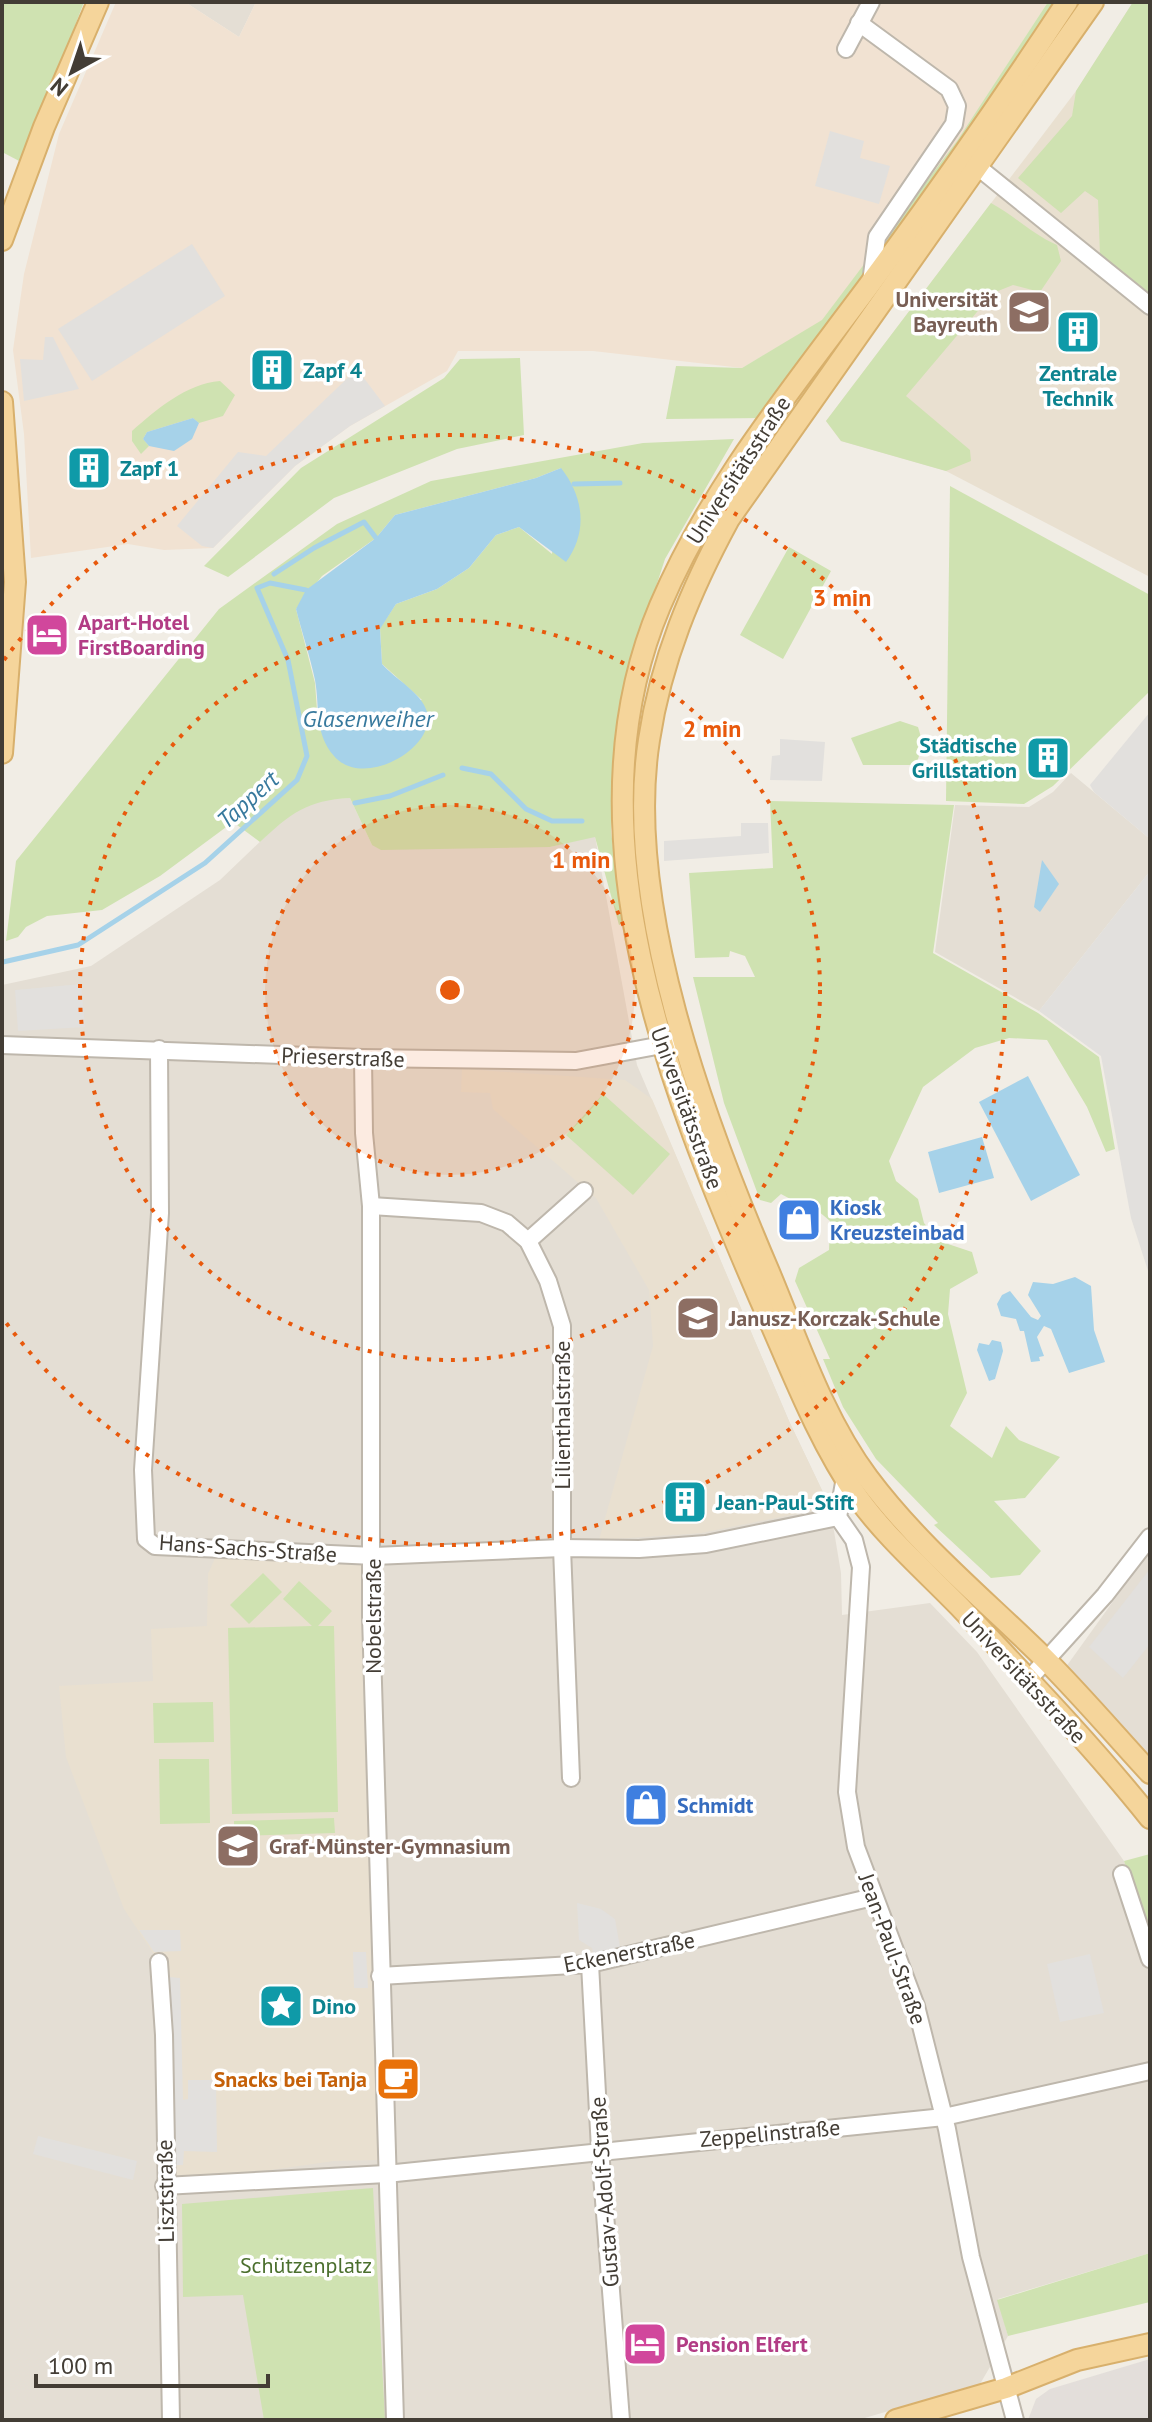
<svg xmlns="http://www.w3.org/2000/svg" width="1152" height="2422" viewBox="0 0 1152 2422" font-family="'PT Sans',sans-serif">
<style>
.residential{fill:#e4ded4}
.commercial{fill:#f1e2d2}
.industrial{fill:#e3deda}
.education{fill:#e9e0d0}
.green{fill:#cfe2b1;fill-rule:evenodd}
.parking{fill:#e2e0dd}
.water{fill:#a6d2e9}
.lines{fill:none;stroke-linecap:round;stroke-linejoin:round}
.stream{stroke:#a6d2e9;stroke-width:5}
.minor-casing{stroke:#beb7ac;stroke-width:20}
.major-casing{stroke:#d8b06c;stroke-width:24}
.minor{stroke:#fff;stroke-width:16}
.major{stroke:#f5d59b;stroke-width:20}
.ring{fill:none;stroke:#e8590c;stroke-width:4;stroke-dasharray:4 8}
.labels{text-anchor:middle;stroke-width:7;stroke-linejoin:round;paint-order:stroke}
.education-label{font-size:22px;font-weight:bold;fill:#785e54;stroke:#fff;text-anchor:start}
.culture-label{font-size:22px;font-weight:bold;fill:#0d838f;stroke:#fff;text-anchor:start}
.street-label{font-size:22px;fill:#433d35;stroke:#fff}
.hotel-label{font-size:22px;font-weight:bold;fill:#b23c85;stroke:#fff;text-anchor:start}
.shop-label{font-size:22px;font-weight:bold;fill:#366cbe;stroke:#fff;text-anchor:start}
.food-label{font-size:22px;font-weight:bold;fill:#c56008;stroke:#fff;text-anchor:end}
.park-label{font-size:22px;fill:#4b6f2e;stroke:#fff}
.water-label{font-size:24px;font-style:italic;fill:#37799d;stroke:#fff}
.centre{fill:#e8590c;stroke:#fff;stroke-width:4}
.ring-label{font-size:24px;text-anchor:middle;font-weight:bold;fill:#e8590c;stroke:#fff;stroke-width:7;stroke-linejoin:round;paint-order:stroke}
</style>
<rect width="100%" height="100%" fill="#f1ede5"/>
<g class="residential">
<polygon points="185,2 256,2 239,37"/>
<polygon points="1071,773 1150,839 1150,871 1039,1011 935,952 955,805 1029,807 1053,792"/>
<polygon points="350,798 372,845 550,847 595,836 637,1065 789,1421 830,1507 841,1573 842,1615 930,1603 977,1652 1124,1861 1150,1936 1150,2253 998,2299 1008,2336 980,2384 858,2420 2,2420 2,985 91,966 220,880 289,814 322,799"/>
<polygon points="1150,1550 1150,1772 1063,1671"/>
</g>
<polygon class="commercial" points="116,2 185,2 239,37 256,2 1048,2 958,141 822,321 742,368 593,351 458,351 447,371 350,426 295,466 213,548 164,550 128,544 31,558 24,434 13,350 24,274 59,134"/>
<polygon class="industrial" points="1150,2359 1150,2420 1028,2420 1036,2399 1050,2389"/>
<g class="education">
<polygon points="1133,2 1150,2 1150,577 946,471 841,441 826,421 1076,91"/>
<polygon points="462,1069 625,1080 652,1099 789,1421 830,1507 701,1533 599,1540 653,1346 649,1290 596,1198 493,1109 490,1093 461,1092"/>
<polygon points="220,1547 369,1558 380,1976 379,2160 334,2161 165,2185 159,1962 124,1909 66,1757 59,1686 153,1681 151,1629 207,1626 208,1574"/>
</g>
<g class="green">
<polygon points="2,2 84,2 23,163 2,152"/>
<polygon points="1048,2 1062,2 764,418 666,419 676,366 742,368 822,320 957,141"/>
<polygon points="1133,2 1150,2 1150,294 1100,255 1098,200 1085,191 1061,213 1018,178 1072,116 1076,91"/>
<path d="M 991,203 C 1015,216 1032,234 1057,245 L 1061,261 L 1040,292 L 1013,285 L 993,293 L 906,396 L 970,450 L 971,461 L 946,471 L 841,441 L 826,421 Z"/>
<polygon points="520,358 524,435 457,449 334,498 228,577 204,566 301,468 444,378 460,359"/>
<path d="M 220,381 L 235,395 L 223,416 L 199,423 L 193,418 L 147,432 L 143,439 L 149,446 L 141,454 L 132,441 L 132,431 C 157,409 186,384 220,381 Z"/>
<path d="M 734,439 L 665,559 L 633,657 L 615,745 L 611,831 L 622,924 L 619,925 L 595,837 L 550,847 L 381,850 L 372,845 L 350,798 C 307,800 290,814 260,842 L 233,822 L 160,876 L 102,910 L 47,916 L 26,927 L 18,937 L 6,941 L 16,861 L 219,609 L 337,524 L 431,481 L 643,443 ZM 561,468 L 552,554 L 519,527 L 496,535 L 469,568 L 437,589 L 396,604 L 380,628 L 382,664 L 422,700 L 317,710 L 315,683 L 296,609 L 322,576 L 376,538 L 395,515 L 536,478 Z"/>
<polygon points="950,486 1150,595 1150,691 1053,786 1024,804 946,801"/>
<polygon points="789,547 831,571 783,659 740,635"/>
<polygon points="900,721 918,727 923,744 916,765 863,765 851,738"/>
<polygon points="770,801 954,805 933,953 1038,1013 1099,1057 1115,1149 1106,1152 1087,1107 1047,1040 1009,1038 975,1048 923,1087 889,1161 896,1181 918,1199 924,1223 939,1241 972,1252 978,1273 950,1289 948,1314 967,1393 950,1426 992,1458 1006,1426 1019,1440 1060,1457 1025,1498 994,1501 1041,1551 1020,1575 991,1578 934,1525 938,1523 876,1459 843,1407 823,1359 830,1359 795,1281 799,1268 829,1250 830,1221 805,1200 794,1201 781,1194 771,1203 760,1200 724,1103 693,977 755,977 745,956 730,951 729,957 695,958 689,873 773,868"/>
<polygon points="603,1094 670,1154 633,1195 566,1135"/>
<polygon points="263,1573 282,1592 249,1624 230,1605"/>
<polygon points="299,1581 332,1611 318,1626 334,1626 338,1812 232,1814 228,1628 312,1626 283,1599"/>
<polygon points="213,1702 214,1742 154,1743 153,1703"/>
<polygon points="159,1759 209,1759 210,1823 160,1824"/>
<polygon points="334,1818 335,1833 234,1836 234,1821"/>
<polygon points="1150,1854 1150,1936 1124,1861"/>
<polygon points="373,2188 385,2420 264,2420 243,2295 183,2297 182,2204"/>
<polygon points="1150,2253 1150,2302 1008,2336 997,2300"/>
</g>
<g class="parking">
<polygon points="830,131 864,141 860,158 890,166 879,204 815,186"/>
<polygon points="192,244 225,296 92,381 58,329"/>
<polygon points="45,337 53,337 79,389 24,401 20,359 43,360"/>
<polygon points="357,369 385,406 350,426 295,466 213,548 202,546 177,526 238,452 266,456"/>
<polygon points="1150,712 1150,839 1094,792 1090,785"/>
<polygon points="780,739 825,742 822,781 770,780 772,756 780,755"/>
<polygon points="741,823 768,823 769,853 664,861 664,841 741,836"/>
<polygon points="1150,871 1150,1277 1131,1218 1101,1056 1039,1011"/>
<polygon points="81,984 85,1027 18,1031 15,990"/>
<polygon points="1150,1569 1150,1644 1123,1678 1089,1647"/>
<polygon points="577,1903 601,1909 615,1919 621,1953 595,1958 592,1948 579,1940"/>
<polygon points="139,1930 180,1930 181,1951 154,1952"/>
<polygon points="353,1952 366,1952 368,1988 354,1988"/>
<polygon points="1090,1954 1104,2013 1060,2022 1047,1964"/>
<polygon points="169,1977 180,1978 183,2100 188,2099 188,2080 216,2080 217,2152 184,2151 183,2165 172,2165"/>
<polygon points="38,2136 137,2161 133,2180 33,2154"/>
</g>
<g class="water">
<polygon points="193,418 199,423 192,439 174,451 149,446 143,439 147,432"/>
<path d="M 561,468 C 584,497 588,532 566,562 L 519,527 L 496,535 L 469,568 L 437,589 L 396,604 L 380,629 L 382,664 C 395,679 422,693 427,712 C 437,748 363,790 334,756 C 314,733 320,708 315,680 C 310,656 302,633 296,609 L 306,590 L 376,538 L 395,515 L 536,478 Z"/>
<polygon points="1042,860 1059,884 1040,912 1034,907"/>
<polygon points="1028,1076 1080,1175 1031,1201 979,1102"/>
<polygon points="982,1137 994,1178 939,1193 928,1152"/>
<polygon points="1075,1277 1091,1286 1094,1330 1105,1362 1069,1373 1051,1329 1044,1326 1037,1337 1044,1356 1039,1357 1040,1361 1031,1362 1024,1331 1020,1331 1016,1319 1001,1316 997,1304 1002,1295 1010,1291 1031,1317 1038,1320 1041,1316 1028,1295 1033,1282 1053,1284"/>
<polygon points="992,1340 1001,1342 1003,1351 995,1379 989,1381 977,1350 979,1343 989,1345"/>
</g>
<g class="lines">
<g class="stream">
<polyline points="574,484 620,483"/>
<polyline points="274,574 314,548 364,522 376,538"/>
<polyline points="462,768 491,774 526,809 552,821 582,821"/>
<polyline points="355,803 390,796 443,775"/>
<polyline points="3,962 78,945 205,863 297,780 307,756 288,660 257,588 270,583 306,590"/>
</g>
<g class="minor-casing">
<g id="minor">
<polyline points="859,23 949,89 957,106 954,124 877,237 871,282"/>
<polyline points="846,49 871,2"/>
<polyline points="979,168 1150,306"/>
<polyline points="2,1045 363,1058 576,1061 673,1043"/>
<polyline points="159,1049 160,1213 143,1470 146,1539 155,1546 374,1556 562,1548 639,1549 706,1544 838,1517"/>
<polyline points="363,1058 364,1133 371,1206 371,1616 395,2420"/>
<polyline points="371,1206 481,1213 507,1223 528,1241 548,1281 562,1326 562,1548 571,1778"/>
<polyline points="528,1241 584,1191"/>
<polyline points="845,1477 838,1517 854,1540 861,1567 847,1792 856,1847 916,2006 947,2129 971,2257 1015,2420"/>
<polyline points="1029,1679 1105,1595 1150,1537"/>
<polyline points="1122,1874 1150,1959"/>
<polyline points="159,1962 164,2035 171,2420"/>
<polyline points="590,1964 600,2149 621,2420"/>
<polyline points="380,1976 590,1964 873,1897"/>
<polyline points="164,2186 386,2174 944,2117 1150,2071"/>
</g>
</g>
<g class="major-casing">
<g id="major">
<path d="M 1067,2 C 1003,99 936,195 867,288 C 791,390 710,488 660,606 C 565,830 670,1091 760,1299 C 790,1366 816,1437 858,1498 C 886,1537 925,1571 959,1606 C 1024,1675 1091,1744 1150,1818"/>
<path d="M 1093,2 L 729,519 C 691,589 661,660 649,740 C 623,904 705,1123 769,1272 C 798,1341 823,1418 868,1478 C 918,1545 984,1599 1043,1657 C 1080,1694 1115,1735 1150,1773"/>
<polyline points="2,240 44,127 98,2"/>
<polyline points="2,402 15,582 2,753"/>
<polyline points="896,2420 1006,2388 1077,2360 1150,2344"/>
</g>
</g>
<use href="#minor" class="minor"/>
<use href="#major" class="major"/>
</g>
<circle cx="450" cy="990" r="185" fill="#e8590c" fill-opacity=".12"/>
<g class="ring">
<circle cx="450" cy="990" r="185"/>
<circle cx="450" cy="990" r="370"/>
<path d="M4 660A555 555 0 1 1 4 1320"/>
</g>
<defs>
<g id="university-square" transform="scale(2.3)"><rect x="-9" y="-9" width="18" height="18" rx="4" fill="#8d6e63" stroke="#fff"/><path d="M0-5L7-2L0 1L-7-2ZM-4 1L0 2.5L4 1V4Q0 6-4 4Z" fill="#fff"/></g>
<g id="building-square" transform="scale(2.3)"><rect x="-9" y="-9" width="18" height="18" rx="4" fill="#0f9aa8" stroke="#fff"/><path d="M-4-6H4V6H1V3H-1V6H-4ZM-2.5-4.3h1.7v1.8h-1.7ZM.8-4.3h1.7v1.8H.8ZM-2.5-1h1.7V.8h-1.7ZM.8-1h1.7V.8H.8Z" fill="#fff"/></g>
<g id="hotel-square" transform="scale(2.3)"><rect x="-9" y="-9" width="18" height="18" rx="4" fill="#d1479c" stroke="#fff"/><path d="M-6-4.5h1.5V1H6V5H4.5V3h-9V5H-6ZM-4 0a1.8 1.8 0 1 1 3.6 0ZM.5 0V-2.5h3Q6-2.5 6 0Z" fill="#fff"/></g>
<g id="shop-square" transform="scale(2.3)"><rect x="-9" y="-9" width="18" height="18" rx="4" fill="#3f7fe0" stroke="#fff"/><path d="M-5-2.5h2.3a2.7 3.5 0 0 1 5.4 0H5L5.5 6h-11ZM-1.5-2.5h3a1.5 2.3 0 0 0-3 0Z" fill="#fff"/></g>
<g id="school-square" transform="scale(2.3)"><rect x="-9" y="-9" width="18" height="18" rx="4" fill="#8d6e63" stroke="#fff"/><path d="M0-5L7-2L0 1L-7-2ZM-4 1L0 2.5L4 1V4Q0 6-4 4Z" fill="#fff"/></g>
<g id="sight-square" transform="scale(2.3)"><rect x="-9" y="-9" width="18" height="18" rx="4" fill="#0f9aa8" stroke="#fff"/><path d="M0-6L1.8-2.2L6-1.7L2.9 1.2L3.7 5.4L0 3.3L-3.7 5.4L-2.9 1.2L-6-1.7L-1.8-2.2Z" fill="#fff"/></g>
<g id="cafe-square" transform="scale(2.3)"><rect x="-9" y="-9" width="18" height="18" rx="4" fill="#e8710a" stroke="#fff"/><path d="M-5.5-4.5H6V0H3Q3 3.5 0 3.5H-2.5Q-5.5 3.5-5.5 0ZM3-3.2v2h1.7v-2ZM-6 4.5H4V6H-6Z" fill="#fff"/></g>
</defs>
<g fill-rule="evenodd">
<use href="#university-square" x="1029" y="312"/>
<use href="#building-square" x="1078" y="332"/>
<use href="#building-square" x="272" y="370"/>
<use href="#building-square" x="89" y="468"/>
<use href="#hotel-square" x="47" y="635"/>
<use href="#building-square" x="1048" y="758"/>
<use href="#shop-square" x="799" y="1220"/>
<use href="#school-square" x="698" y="1318"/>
<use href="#building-square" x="685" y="1502"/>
<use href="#shop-square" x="646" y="1805"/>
<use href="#school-square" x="238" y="1846"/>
<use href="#sight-square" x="281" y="2006"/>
<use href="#cafe-square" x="398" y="2079"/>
<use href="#hotel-square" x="645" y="2344"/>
</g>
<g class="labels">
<g class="education-label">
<text x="998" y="307" text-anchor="end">Universität<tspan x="998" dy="25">Bayreuth</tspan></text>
<text x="729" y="1326">Janusz-Korczak-Schule</text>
<text x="269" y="1854">Graf-Münster-Gymnasium</text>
</g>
<g class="culture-label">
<text x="303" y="378">Zapf 4</text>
<text x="1078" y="381" text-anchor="middle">Zentrale<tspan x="1078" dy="25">Technik</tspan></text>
<text x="120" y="476">Zapf 1</text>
<text x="1017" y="753" text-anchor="end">Städtische<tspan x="1017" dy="25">Grillstation</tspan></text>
<text x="716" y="1510">Jean-Paul-Stift</text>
<text x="312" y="2014">Dino</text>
</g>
<g class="street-label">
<text transform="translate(738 470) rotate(-57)" y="8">Universitätsstraße</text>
<text transform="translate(343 1057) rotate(2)" y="8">Prieserstraße</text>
<text transform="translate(687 1108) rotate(70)" y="8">Universitätsstraße</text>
<text transform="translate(562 1415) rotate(-90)" y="8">Lilienthalstraße</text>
<text transform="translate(248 1548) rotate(4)" y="8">Hans-Sachs-Straße</text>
<text transform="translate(373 1616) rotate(-90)" y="8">Nobelstraße</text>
<text transform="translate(1024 1677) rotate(47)" y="8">Universitätsstraße</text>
<text transform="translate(893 1949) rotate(70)" y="8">Jean-Paul-Straße</text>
<text transform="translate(629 1952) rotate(-11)" y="8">Eckenerstraße</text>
<text transform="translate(770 2133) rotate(-5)" y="8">Zeppelinstraße</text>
<text transform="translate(165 2191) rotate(-91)" y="8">Lisztstraße</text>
<text transform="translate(604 2192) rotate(-94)" y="8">Gustav-Adolf-Straße</text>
</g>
<g class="hotel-label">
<text x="78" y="630">Apart-Hotel<tspan x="78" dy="25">FirstBoarding</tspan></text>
<text x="676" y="2352">Pension Elfert</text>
</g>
<g class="shop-label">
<text x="830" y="1215">Kiosk<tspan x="830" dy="25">Kreuzsteinbad</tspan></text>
<text x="677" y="1813">Schmidt</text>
</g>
<g class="food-label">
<text x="367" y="2087">Snacks bei Tanja</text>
</g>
<g class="park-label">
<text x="306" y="2273">Schützenplatz</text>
</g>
<g class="water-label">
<text x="368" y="727">Glasenweiher</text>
<text transform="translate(248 800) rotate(-42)" y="8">Tappert</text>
</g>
</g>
<circle cx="450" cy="990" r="12" class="centre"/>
<g class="ring-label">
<text x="842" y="606">3 min</text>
<text x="712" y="737">2 min</text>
<text x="581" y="868">1 min</text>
</g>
<rect width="1152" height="2422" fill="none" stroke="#433d35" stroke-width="8"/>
<g transform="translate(72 72) rotate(220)" stroke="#ffffff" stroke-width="6" paint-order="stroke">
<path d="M0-6L14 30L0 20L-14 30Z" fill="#433d35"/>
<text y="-12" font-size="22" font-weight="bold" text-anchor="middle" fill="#433d35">N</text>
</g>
<path d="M36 2374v12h232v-12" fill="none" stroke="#433d35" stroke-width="4"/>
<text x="48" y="2374" font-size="24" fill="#433d35" stroke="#ffffff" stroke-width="6" paint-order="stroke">100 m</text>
</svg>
